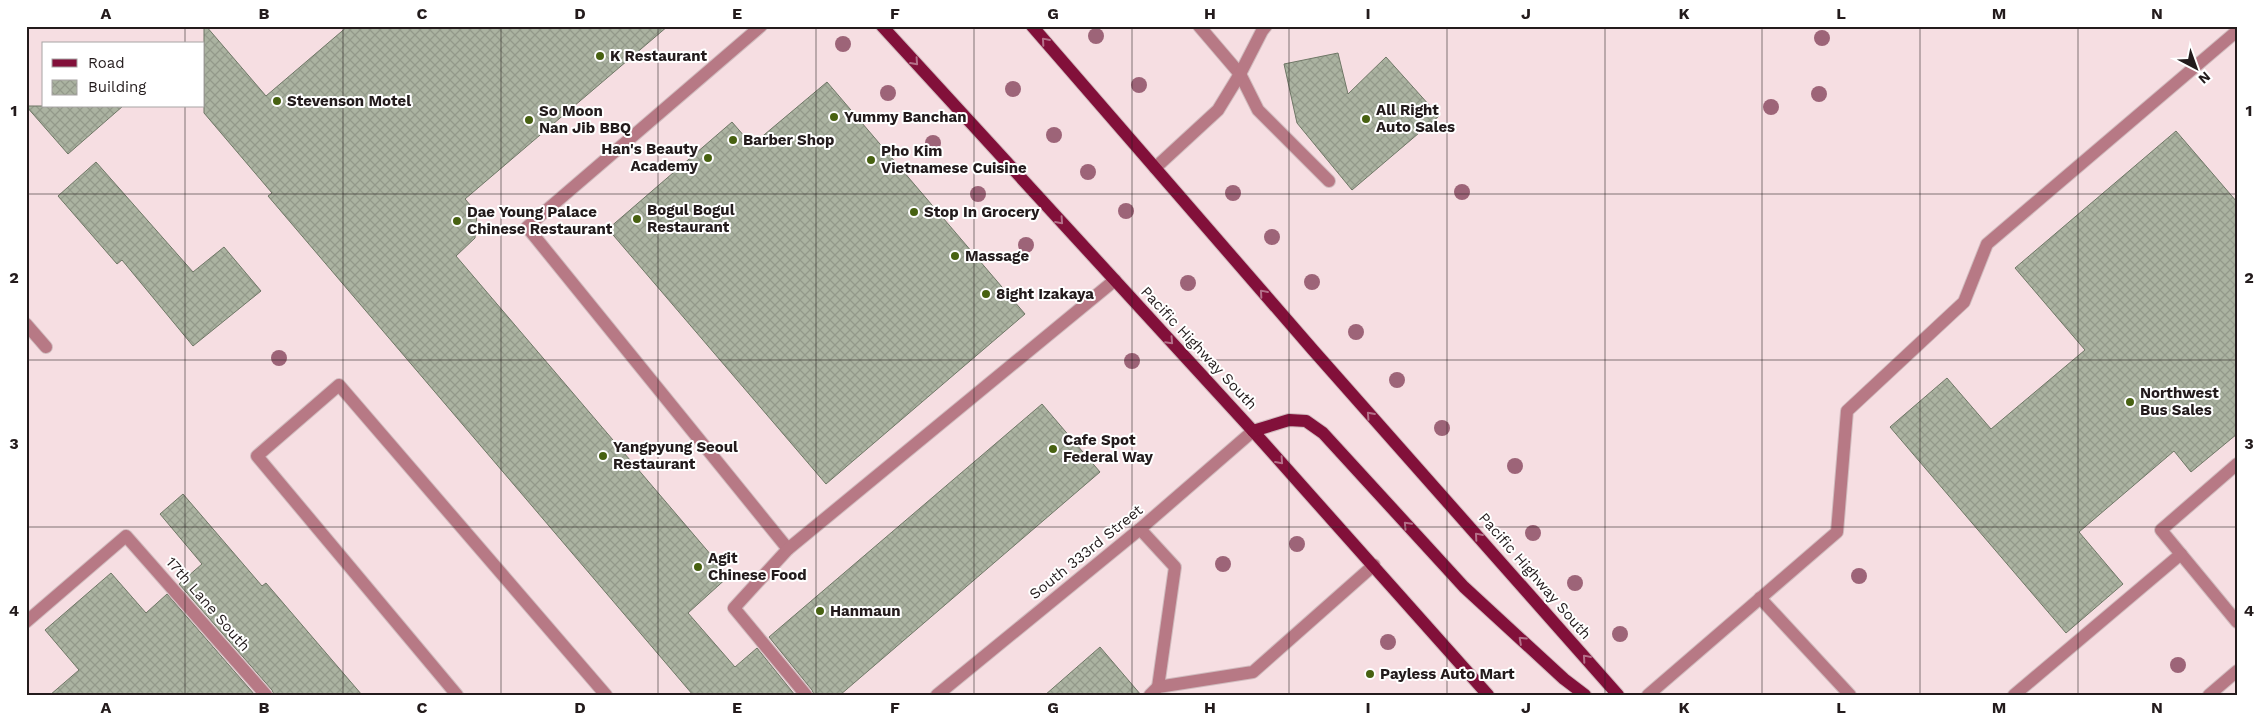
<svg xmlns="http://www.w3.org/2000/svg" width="2263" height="721" viewBox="0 0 2263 721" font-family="'Work Sans',sans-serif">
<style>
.building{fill:url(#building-cross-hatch);stroke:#6f7766}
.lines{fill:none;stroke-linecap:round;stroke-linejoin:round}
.service-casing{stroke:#d0bbbe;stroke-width:14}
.minor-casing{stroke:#d0bbbe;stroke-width:14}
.primary-casing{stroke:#d0bbbe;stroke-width:14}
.service{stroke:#b77985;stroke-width:12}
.minor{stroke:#b77985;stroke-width:12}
.primary{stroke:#82103a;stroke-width:12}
.tree{fill:#9d6478}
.oneway{stroke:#b47089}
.grid{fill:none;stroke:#231b1c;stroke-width:1;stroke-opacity:0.55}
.poi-dot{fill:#476111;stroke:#fff;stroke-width:2}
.labels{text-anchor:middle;stroke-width:4;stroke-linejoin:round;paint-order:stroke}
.poi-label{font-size:15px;font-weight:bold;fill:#231b1c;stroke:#fff;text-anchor:start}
.street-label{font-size:15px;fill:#231b1c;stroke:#fff}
.neatline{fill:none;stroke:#231b1c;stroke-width:2}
.grid-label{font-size:16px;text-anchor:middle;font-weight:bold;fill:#231b1c}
</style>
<defs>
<pattern id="building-cross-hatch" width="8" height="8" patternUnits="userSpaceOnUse" patternTransform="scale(1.25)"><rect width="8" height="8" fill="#abb3a1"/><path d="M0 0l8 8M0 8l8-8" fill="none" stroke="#93998a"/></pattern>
</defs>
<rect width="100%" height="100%" fill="#f6dee2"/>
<g class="building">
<polygon points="204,26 206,26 266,96 348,26 668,26 465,199 477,213 475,238 456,256 729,576 688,613 735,667 757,648 795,695 693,695 268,196 272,193 204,113"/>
<polygon points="1338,53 1348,94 1386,57 1439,116 1352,190 1297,123 1284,64"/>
<polygon points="827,82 1025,314 826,484 608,229 732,122 752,145"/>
<polygon points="26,106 123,106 68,154"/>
<polygon points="2176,131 2237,202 2237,434 2191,472 2174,451 2079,532 2123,584 2066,633 1890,427 1947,378 1991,429 2085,350 2015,268"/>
<polygon points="96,162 193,272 224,247 261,291 193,346 122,260 117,264 58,196"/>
<polygon points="1042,404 1100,472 840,695 814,695 812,690 769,637"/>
<polygon points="183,494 262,586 266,583 362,695 274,695 272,690 179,584 202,564 160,514"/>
<polygon points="111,573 146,613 167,594 255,695 50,695 79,670 45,630"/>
<polygon points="1100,647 1141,695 1045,695"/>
</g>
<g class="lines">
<g class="service-casing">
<g id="service">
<polyline points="761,26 527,227 788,549"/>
<polyline points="1199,26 1240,74 1258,110 1329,181"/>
<polyline points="1155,168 1218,110 1240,74 1262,31 1266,26"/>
<polyline points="2237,464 2161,530 2237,622"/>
<polyline points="1140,529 1175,567 1158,687"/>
<polyline points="1760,598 1850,695"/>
<polyline points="457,695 257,456 339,385 606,695"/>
<polyline points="806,695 734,608 788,549 1115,280"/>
<polyline points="1150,695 1158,687 1253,672 1374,565"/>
<polyline points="1648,695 1837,532 1847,411 1964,302 1987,244 2237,31"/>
<polyline points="2014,695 2181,554"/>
</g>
</g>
<g class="minor-casing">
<g id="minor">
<polyline points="26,324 46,347"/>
<polyline points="26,622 126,536 266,695"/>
<polyline points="937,695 1140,529 1253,431"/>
<polyline points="2209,695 2237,671"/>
</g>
</g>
<g class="primary-casing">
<g id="primary">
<polyline points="882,26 1253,431 1488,695"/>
<polyline points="1032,26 1313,350 1618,695"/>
<polyline points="1253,431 1289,420 1306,421 1323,433 1464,587 1564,679 1585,695"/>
</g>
</g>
<use href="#service" class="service"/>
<use href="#minor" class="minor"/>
<use href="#primary" class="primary"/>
</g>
<g class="tree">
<circle cx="1096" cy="36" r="8"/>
<circle cx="1822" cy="38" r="8"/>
<circle cx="843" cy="44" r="8"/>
<circle cx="1139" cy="85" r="8"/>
<circle cx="1013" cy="89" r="8"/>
<circle cx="888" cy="93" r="8"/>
<circle cx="1819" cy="94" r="8"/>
<circle cx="1771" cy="107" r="8"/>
<circle cx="1054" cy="135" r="8"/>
<circle cx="933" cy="143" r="8"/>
<circle cx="1088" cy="172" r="8"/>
<circle cx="1462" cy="192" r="8"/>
<circle cx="1233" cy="193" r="8"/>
<circle cx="978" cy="194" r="8"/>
<circle cx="1126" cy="211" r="8"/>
<circle cx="1272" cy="237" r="8"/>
<circle cx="1026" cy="245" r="8"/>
<circle cx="1312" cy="282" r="8"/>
<circle cx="1188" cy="283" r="8"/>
<circle cx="1356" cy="332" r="8"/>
<circle cx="279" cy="358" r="8"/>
<circle cx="1132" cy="361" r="8"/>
<circle cx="1397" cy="380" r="8"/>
<circle cx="1442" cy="428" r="8"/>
<circle cx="1515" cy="466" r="8"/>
<circle cx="1533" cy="533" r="8"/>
<circle cx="1297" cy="544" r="8"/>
<circle cx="1223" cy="564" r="8"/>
<circle cx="1859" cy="576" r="8"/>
<circle cx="1575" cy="583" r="8"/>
<circle cx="1620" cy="634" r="8"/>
<circle cx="1388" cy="642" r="8"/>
<circle cx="2178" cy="665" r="8"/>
</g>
<defs><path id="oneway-chevron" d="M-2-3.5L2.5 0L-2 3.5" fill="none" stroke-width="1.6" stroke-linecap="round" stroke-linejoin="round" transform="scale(1.25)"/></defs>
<g class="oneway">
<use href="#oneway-chevron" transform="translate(1045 41) rotate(-131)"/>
<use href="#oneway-chevron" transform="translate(915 62) rotate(48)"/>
<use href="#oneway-chevron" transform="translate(1060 221) rotate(48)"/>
<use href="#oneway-chevron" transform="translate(1263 293) rotate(-131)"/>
<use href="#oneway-chevron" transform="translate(1170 341) rotate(47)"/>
<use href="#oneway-chevron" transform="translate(1370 415) rotate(-132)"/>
<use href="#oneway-chevron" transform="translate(1280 461) rotate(48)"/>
<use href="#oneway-chevron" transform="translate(1407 525) rotate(-133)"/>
<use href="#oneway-chevron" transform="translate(1478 536) rotate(-131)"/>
<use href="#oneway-chevron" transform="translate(1522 640) rotate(-137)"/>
<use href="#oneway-chevron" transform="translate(1586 658) rotate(-131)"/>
</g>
<path class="grid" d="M 185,26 L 185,44M 343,26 L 343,695M 501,26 L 501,695M 658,26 L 658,695M 816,26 L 816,695M 974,26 L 974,695M 1132,26 L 1132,695M 1289,26 L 1289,695M 1447,26 L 1447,695M 1605,26 L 1605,695M 1762,26 L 1762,695M 1920,26 L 1920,695M 2078,26 L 2078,695M 185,106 L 185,695M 26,194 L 2237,194M 26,360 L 2237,360M 26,527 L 2237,527"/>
<g class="poi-dot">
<circle cx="600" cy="56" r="5"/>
<circle cx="277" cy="101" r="5"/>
<circle cx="834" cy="117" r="5"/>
<circle cx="1366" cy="119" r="5"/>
<circle cx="529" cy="120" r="5"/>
<circle cx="733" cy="140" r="5"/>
<circle cx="708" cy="158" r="5"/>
<circle cx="871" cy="160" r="5"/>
<circle cx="914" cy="212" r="5"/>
<circle cx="637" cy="219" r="5"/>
<circle cx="457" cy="221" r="5"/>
<circle cx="955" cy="256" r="5"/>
<circle cx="986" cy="294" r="5"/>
<circle cx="2130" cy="402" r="5"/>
<circle cx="1053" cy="449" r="5"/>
<circle cx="603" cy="456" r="5"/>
<circle cx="698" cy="567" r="5"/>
<circle cx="820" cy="611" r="5"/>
<circle cx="1370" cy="674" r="5"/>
</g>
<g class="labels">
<g class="poi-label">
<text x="610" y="61">K Restaurant</text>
<text x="287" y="106">Stevenson Motel</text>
<text x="1376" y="115">All Right<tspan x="1376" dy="17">Auto Sales</tspan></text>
<text x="539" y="116">So Moon<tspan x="539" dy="17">Nan Jib BBQ</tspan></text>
<text x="844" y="122">Yummy Banchan</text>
<text x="743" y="145">Barber Shop</text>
<text x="698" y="154" text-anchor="end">Han's Beauty<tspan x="698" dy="17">Academy</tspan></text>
<text x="881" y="156">Pho Kim<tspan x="881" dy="17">Vietnamese Cuisine</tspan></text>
<text x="647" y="215">Bogul Bogul<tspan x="647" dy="17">Restaurant</tspan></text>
<text x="467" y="217">Dae Young Palace<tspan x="467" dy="17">Chinese Restaurant</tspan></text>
<text x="924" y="217">Stop In Grocery</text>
<text x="965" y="261">Massage</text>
<text x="996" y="299">8ight Izakaya</text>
<text x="2140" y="398">Northwest<tspan x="2140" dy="17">Bus Sales</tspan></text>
<text x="1063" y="445">Cafe Spot<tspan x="1063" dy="17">Federal Way</tspan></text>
<text x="613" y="452">Yangpyung Seoul<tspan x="613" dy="17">Restaurant</tspan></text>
<text x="708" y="563">Agit<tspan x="708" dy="17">Chinese Food</tspan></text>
<text x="830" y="616">Hanmaun</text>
<text x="1380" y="679">Payless Auto Mart</text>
</g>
<g class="street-label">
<text transform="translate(1199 348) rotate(47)" y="5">Pacific Highway South</text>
<text transform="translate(1086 552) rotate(-39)" y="5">South 333rd Street</text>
<text transform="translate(1535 576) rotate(49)" y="5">Pacific Highway South</text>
<text transform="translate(208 604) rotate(49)" y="5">17th Lane South</text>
</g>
</g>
<rect width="2263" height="721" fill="none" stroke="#ffffff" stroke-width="55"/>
<rect x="42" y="42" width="162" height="65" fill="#ffffff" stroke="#a7a4a4"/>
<rect x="52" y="59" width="25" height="8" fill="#82103a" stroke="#a7a4a4"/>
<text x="88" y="68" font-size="15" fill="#231b1c">Road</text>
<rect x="52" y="80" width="25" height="15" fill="url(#building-cross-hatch)" stroke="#a7a4a4"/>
<text x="88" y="92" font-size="15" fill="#231b1c">Building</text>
<g transform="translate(2196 68) rotate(139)" stroke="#ffffff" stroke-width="4" paint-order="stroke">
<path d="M0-4L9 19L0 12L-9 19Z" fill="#231b1c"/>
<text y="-8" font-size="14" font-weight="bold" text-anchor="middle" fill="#231b1c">N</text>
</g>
<rect x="28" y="28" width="2208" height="666" class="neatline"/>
<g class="grid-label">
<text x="106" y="19">A</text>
<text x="264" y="19">B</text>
<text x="422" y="19">C</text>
<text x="580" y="19">D</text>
<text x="737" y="19">E</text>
<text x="895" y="19">F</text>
<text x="1053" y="19">G</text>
<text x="1210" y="19">H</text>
<text x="1368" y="19">I</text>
<text x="1526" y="19">J</text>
<text x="1684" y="19">K</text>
<text x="1841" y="19">L</text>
<text x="1999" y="19">M</text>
<text x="2157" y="19">N</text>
<text x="14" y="116">1</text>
<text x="2249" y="116">1</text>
<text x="14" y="283">2</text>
<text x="2249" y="283">2</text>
<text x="14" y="449">3</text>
<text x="2249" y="449">3</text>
<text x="14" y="616">4</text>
<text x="2249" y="616">4</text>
<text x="106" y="713">A</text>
<text x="264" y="713">B</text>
<text x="422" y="713">C</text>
<text x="580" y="713">D</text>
<text x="737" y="713">E</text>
<text x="895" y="713">F</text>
<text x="1053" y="713">G</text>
<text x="1210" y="713">H</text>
<text x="1368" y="713">I</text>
<text x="1526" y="713">J</text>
<text x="1684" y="713">K</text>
<text x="1841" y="713">L</text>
<text x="1999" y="713">M</text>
<text x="2157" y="713">N</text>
</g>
</svg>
